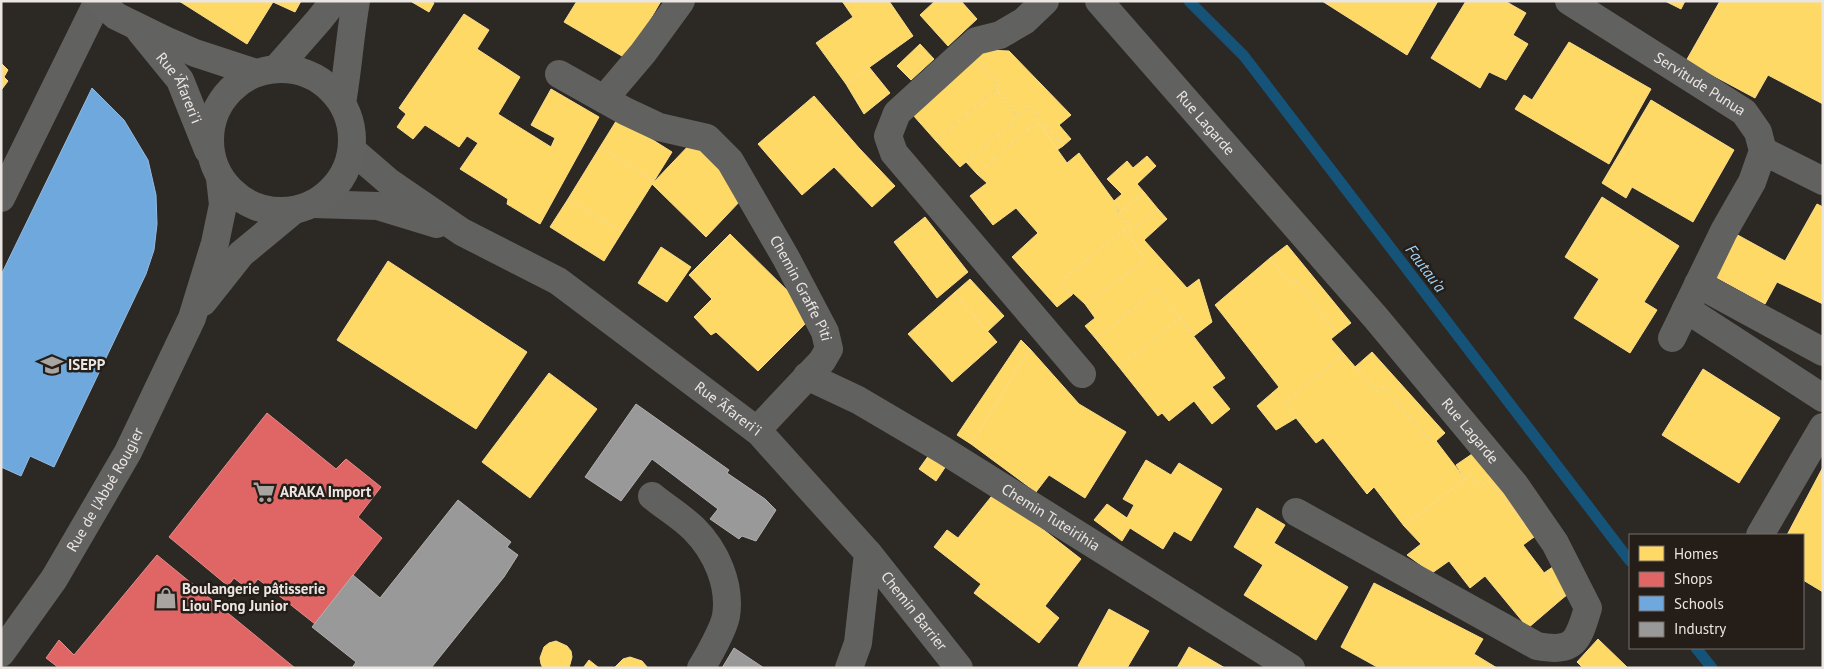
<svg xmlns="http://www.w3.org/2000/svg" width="1824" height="669" viewBox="0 0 1824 669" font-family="'PT Sans',sans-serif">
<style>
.homes{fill:#ffd966;stroke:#f9dd8b}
.shops{fill:#e06666;stroke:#e38c8b}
.schools{fill:#6fa8dc;stroke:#94bbde}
.industry{fill:#999;stroke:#b2b0af}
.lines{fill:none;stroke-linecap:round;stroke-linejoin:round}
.stream{stroke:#155378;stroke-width:11}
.minor{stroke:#616160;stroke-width:28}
.major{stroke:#626260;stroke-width:28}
.labels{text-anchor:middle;stroke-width:5;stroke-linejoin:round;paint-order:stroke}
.street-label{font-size:15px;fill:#ebe6e2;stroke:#251e18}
.poi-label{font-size:15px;font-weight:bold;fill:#ebe6e2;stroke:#251e18;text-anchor:start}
.water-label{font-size:16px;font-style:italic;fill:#a1d3f8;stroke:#251e18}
</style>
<rect width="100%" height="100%" fill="#2c2824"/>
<g class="homes">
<polygon points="179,1 301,1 295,12 273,2 247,44"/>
<polygon points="430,1 434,3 429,12 412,2"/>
<polygon points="577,1 661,1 627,59 564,22"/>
<polygon points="842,1 889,1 913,36 846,84 816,43 853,17"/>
<polygon points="935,1 961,1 977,19 948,46 920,15"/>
<polygon points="1322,1 1438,1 1407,55"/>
<polygon points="1466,1 1505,1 1526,13 1513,35 1528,44 1506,80 1489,72 1480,88 1431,58"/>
<polygon points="1665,1 1685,1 1681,9"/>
<polygon points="1720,1 1823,1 1823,104 1768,75 1755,98 1686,61"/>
<polygon points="464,14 489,30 477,49 520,77 498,114 551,147 555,138 531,125 551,89 599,117 540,224 507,204 508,199 460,169 478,143 467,136 459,147 425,125 413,139 397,127 406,114 399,108"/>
<polygon points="1569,42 1651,89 1609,164 1515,109 1524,95 1532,100"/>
<polygon points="920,44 934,59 911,80 897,66"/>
<polygon points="986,50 1009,51 1071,115 1059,125 1071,139 1063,146 1029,106 1017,116 996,89 999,86 976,59"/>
<polygon points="976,59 999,86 936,141 913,115"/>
<polygon points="1,63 8,70 4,77 8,81 2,89"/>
<polygon points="869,67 890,93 864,114 846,84"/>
<polygon points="996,89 1018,118 960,167 936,141"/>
<polygon points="814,96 859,148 895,186 872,207 834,167 802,195 758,144"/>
<polygon points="1651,100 1734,150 1693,222 1632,187 1626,198 1602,183"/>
<polygon points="1029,106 1063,146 1057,150 1037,121 977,174 966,162 1018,118 1017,116"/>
<polygon points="618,118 672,152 654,181 600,147"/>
<polygon points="1037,121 1067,163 1079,153 1114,201 1119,213 1132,230 1158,209 1167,219 1144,240 1187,288 1199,279 1212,322 1194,336 1157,289 1096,339 1085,326 1095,318 1085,304 1146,260 1124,230 1061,281 1072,295 1057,307 1012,257 1038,233 1016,208 993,225 970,196 987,183 977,174"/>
<polygon points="693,141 730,177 742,199 706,237 652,184"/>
<polygon points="600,147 654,181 622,232 568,199"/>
<polygon points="1147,156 1156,166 1137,184 1144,192 1120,213 1114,201 1122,194 1107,179 1127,161 1133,168"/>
<polygon points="1144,192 1158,209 1132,230 1119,213"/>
<polygon points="1602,197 1679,246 1644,302 1657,310 1630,353 1574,318 1599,279 1565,257"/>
<polygon points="568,199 622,232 604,261 550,227"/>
<polygon points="1817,204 1823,207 1823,304 1777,282 1765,304 1712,275 1734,233 1785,261"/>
<polygon points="925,217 968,272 937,298 894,242"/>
<polygon points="1124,230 1146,260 1085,304 1073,293 1072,295 1061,281"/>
<polygon points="730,234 799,302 807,322 758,371 716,332 711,335 694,317 712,299 689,275"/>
<polygon points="1287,245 1351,323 1337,334 1296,280 1290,284 1270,258"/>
<polygon points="661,247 691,267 667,302 638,283"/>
<polygon points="1270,258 1290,284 1296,280 1337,334 1331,339 1344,354 1284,403 1296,418 1276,430 1257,406 1279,387 1215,305"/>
<polygon points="388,261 527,352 476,429 337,340"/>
<polygon points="970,279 1004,316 987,332 954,293"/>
<polygon points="1157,289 1180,318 1119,367 1096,339"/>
<polygon points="954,293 997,342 952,382 908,334"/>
<polygon points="1180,318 1225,378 1212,387 1230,409 1212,424 1194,401 1169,421 1162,413 1158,416 1119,367"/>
<polygon points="1021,340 1030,349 971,444 957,435"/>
<polygon points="1030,349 1079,404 1126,432 1085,498 1049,475 1036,492 971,444"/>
<polygon points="1372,352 1445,433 1436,441 1431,442 1383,387 1377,392 1355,367"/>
<polygon points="1344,354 1377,392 1383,387 1431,442 1436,441 1465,479 1404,526 1374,487 1367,494 1323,438 1316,443 1284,403"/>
<polygon points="1703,369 1780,418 1739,483 1662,435"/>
<polygon points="549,373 597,409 530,498 482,462"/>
<polygon points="1475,452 1538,531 1534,537 1489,481 1480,488 1470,475 1465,479 1456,465"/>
<polygon points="929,455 946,466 936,481 919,469"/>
<polygon points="1146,460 1171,475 1179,463 1222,489 1191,541 1174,531 1163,549 1130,528 1122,541 1094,520 1107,504 1127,518 1134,505 1123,499"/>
<polygon points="1823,467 1823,592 1803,580 1803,535 1787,535"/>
<polygon points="1470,475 1480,488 1489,481 1534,537 1523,545 1563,598 1528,628 1485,576 1470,588 1449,561 1432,573 1407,555 1421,544 1404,526"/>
<polygon points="995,492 1081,559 1045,606 1059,618 1039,643 974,593 981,584 934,547 947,530 958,538"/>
<polygon points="1257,508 1285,525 1274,543 1348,587 1316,640 1244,595 1263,565 1234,547"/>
<polygon points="1557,564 1575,589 1563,598 1544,573"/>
<polygon points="1374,583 1483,639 1474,654 1497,668 1379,668 1341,647"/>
<polygon points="1109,609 1149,631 1127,668 1081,668 1078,666"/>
<polygon points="1598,639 1628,668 1583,668 1577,662"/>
<polygon points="556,641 567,646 571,651 572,657 569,668 543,668 541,664 540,658 544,647 549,643"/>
<polygon points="1189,647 1225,668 1177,668"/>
<polygon points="630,657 642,661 648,668 614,668 623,659"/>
<polygon points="589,660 599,668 583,668"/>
</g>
<g class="shops">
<polygon points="267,413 336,469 346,459 381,487 358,517 382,538 315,624 258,579 249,590 234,578 228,586 169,537"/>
<polygon points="157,555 295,668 59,668 46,658 59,640 74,655"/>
</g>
<polygon class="schools" points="92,88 124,120 148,160 156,195 157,224 154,250 146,274 54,467 30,456 21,476 1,467 1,275"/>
<g class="industry">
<polygon points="636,404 729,470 727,473 765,499 776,510 756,541 742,536 739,539 710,519 718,509 652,459 621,501 585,477"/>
<polygon points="458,500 511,542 507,547 518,555 504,577 431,668 352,668 356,662 312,627 353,575 380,598"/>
<polygon points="734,648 764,668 722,668"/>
</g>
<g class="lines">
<g class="stream">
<polyline points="1189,1 1244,56 1630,561"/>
<polyline points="1696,648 1712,668"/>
</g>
<g class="minor">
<polyline points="1045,1 1024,21 1000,35 976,41 897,113 888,136 894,153 1082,374"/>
<path id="s1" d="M 1099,1 L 1376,318 L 1515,485 L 1555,543 L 1588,608 C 1578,641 1575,653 1537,646 L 1296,512"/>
<path id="s2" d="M 1569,1 L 1744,112 L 1758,132 L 1763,151 L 1752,182 L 1724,231 L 1672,338"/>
<path id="s3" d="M 559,74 L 625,111 L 659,127 L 707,138 L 730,161 L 786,258 L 825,332 L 829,349 L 822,361 L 757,430"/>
<polyline points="604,99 643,53 681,1"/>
<path id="s4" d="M 352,150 L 389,182 L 462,232 L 558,281 L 759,432 L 868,553 L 858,643 L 849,668"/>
<polyline points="1763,151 1823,181"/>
<polyline points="1,198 98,1"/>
<polyline points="313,204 378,206 437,224"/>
<polyline points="1698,284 1823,352"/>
<polyline points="1686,309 1823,398"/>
<path id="s5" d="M 807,376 L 858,400 L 943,450 L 1291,668"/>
<path d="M 652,496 C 665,507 682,517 694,529 C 716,551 731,585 726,616 C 724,628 708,657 701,668"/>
<polyline points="1760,535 1823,427"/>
<path id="s6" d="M 868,553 L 959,668"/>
</g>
<g class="major">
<polyline points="99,1 116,16 165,40 195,53 256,73"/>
<path id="s7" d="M 140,31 L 180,80 L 208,150"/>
<polyline points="276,69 319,20 334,1"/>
<circle cx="281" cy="140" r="71"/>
<path d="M 342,103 C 348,69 350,35 356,1"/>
<polyline points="203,302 241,254 293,211"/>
<path id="s8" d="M 1,653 L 54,579 L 128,452 L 192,318 L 215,243 L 223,205 L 220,178"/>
</g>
</g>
<defs>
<g id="university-bare" transform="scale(1.725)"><path d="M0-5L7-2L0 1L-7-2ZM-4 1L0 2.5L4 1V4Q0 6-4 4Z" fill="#a8a4a0" stroke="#251e18" stroke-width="2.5" paint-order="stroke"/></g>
<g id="supermarket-bare" transform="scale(1.725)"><path d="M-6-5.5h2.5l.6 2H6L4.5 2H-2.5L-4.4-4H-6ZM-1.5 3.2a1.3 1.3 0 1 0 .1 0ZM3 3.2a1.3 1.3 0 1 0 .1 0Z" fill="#a8a4a0" stroke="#251e18" stroke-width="2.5" paint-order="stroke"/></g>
<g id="shop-bare" transform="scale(1.725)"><path d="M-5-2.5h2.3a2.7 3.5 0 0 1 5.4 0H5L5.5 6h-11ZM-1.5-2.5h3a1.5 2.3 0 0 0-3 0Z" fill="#a8a4a0" stroke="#251e18" stroke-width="2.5" paint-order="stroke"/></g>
</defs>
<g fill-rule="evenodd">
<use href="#university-bare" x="52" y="365"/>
<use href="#supermarket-bare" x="264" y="492"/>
<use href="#shop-bare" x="166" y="598"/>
</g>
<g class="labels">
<g class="street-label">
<text dy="5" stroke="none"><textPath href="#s2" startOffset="155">Servitude Punua</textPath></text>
<text dy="5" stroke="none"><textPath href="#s7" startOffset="70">Rue 'Āfareri'i</textPath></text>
<text dy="5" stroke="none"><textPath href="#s1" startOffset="162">Rue Lagarde</textPath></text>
<text dy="5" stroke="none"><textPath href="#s3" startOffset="341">Chemin Graffe Piti</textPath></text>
<text dy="5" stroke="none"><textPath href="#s4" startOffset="458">Rue 'Āfareri'i</textPath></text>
<text dy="5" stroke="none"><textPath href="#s1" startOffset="568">Rue Lagarde</textPath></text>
<text dy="5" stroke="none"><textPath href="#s8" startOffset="194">Rue de l'Abbé Rougier</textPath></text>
<text dy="5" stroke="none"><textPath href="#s5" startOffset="282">Chemin Tuteirihia</textPath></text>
<text dy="5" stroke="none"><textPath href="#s6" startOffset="74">Chemin Barrier</textPath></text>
</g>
<g class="poi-label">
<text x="68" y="370">ISEPP</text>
<text x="280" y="497">ARAKA Import</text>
<text x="182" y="594">Boulangerie pâtisserie<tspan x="182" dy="17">Liou Fong Junior</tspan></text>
</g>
<g class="water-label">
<text transform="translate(1426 268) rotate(53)" y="6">Fautau’a</text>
</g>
</g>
<rect width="1824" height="669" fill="none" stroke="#ebe6e2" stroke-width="5"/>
<rect x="1629" y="534" width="175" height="115" fill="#251e18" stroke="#746e69"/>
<rect x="1639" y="546" width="25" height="15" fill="#ffd966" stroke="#746e69"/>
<text x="1674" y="559" font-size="15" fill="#ebe6e2">Homes</text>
<rect x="1639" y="572" width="25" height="15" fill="#e06666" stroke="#746e69"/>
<text x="1674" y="584" font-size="15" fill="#ebe6e2">Shops</text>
<rect x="1639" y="596" width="25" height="15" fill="#6fa8dc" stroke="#746e69"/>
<text x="1674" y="609" font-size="15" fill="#ebe6e2">Schools</text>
<rect x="1639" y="622" width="25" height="15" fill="#999999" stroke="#746e69"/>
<text x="1674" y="634" font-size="15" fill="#ebe6e2">Industry</text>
</svg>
